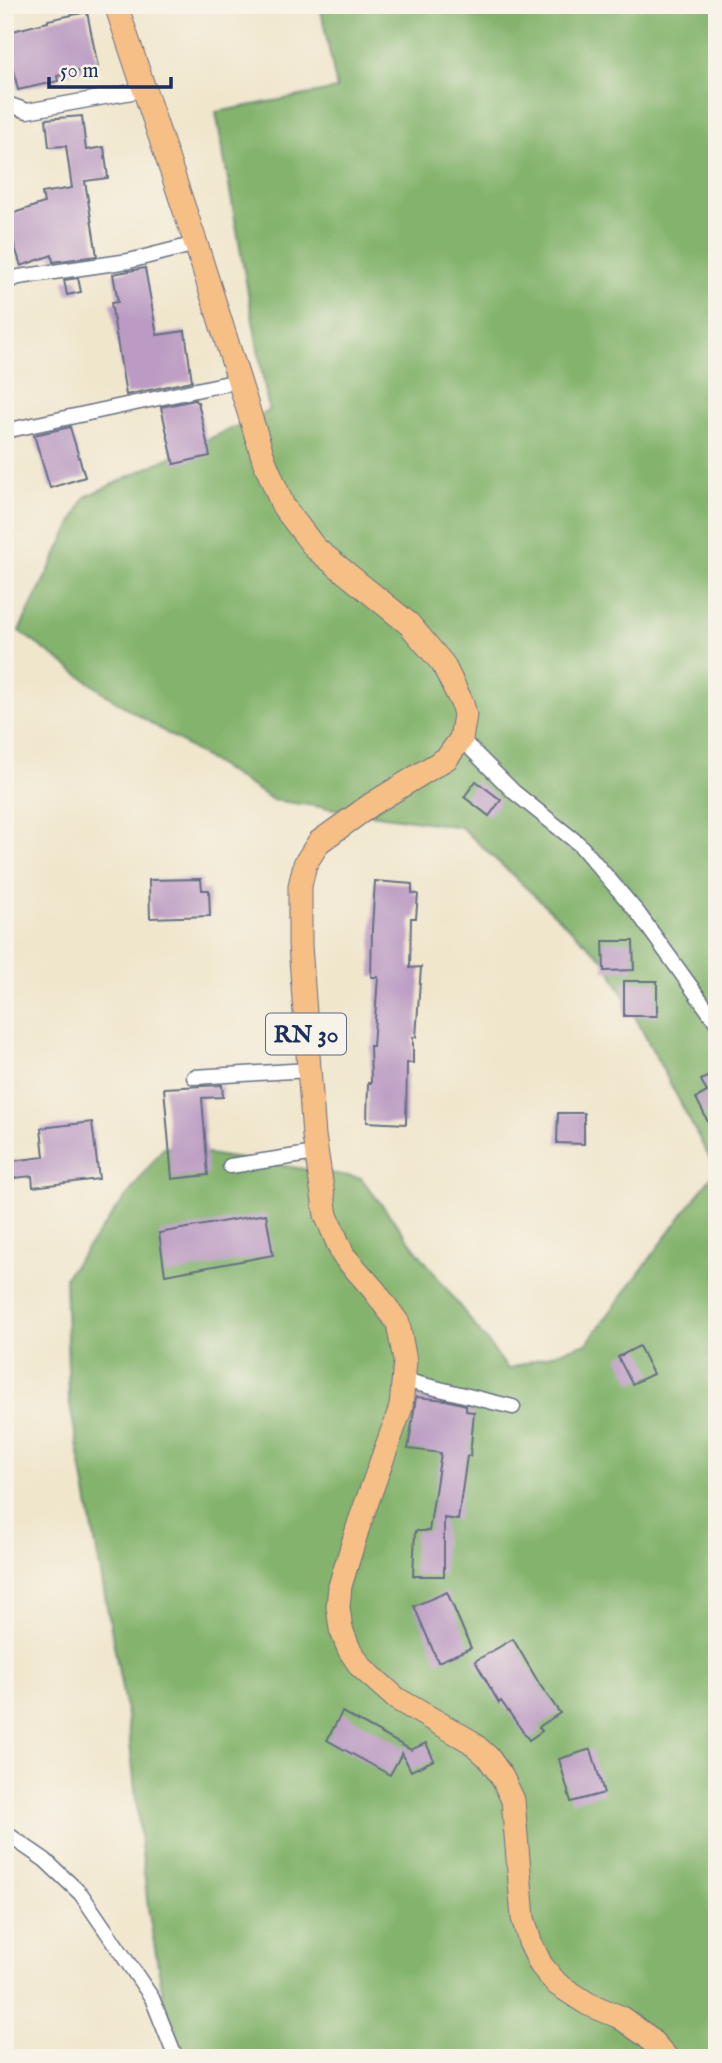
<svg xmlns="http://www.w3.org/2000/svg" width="722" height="2063" viewBox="0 0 722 2063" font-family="'IM FELL English',serif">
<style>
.forest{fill:#83b36c;stroke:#4f7165;stroke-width:2}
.building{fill:#bb9bc3}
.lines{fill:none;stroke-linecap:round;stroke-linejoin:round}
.street-casing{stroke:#666f84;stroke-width:17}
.primary-casing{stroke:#666f84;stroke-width:25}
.street{stroke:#fff;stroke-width:14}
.primary{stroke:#f5bf86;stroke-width:23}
.labels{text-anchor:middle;stroke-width:5;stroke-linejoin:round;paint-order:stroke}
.shield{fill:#f7f3e8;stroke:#5d6a87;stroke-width:2}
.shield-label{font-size:24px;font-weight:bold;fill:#1b2f5e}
</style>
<rect width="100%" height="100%" fill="#f7f3e8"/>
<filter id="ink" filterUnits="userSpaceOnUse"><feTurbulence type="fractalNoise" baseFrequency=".0143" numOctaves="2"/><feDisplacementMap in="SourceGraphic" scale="14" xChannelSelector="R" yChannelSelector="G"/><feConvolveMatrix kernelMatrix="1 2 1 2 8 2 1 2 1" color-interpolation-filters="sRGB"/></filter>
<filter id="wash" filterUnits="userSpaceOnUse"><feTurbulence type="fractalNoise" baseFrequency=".00686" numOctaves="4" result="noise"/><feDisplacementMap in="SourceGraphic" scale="28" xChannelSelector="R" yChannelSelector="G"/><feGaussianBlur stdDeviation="1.57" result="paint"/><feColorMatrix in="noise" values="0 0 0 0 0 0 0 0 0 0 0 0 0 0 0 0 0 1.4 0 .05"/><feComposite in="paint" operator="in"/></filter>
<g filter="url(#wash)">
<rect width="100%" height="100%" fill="#f0e6cc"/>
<polygon class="forest" points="320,5 717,5 717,2058 174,2058 148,1908 127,1716 69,1399 65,1277 164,1147 361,1178 508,1369 587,1343 716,1170 606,962 461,827 273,800 111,698 19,631 85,497 269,411 216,112 337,89"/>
<g id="blocks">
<g class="building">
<polygon points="87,12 98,67 57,76 58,81 18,90 5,33 48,22 48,20"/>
<polygon points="82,116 86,150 104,147 108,178 85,181 97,256 53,262 52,255 21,266 5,216 44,203 42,193 72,188 66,146 49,147 46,119"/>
<polygon points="145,268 157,335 185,331 192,381 126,395 111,303 118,302 113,274"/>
<polygon points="78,278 81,292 67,295 64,280"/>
<polygon points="195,400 196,402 198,402 210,456 174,464 161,407"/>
<polygon points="70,427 85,477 50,488 34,435"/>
<polygon points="476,781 501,800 489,816 464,797"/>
<polygon points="201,879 202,890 209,890 210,916 150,918 149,880"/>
<polygon points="375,881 412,884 412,893 418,894 416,918 411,918 410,968 421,967 416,1037 413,1037 413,1063 407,1063 406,1124 367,1122 368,1083 371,1083 370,1046 373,1046 378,977 371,977 372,928"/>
<polygon points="603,941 633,941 634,970 604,971"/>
<rect x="624" y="981" width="33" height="35"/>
<polygon points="717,1072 717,1140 696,1098 707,1092 701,1080"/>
<polygon points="222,1085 223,1097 202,1098 208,1175 172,1179 164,1088"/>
<polygon points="558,1113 584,1113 584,1144 557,1143"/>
<polygon points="92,1122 99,1179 33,1187 32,1176 5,1179 5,1162 44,1157 41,1128"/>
<polygon points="266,1214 273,1255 165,1275 159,1233"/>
<polygon points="639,1346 653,1374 632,1384 618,1357"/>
<polygon points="416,1397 446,1400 466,1405 466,1411 474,1412 470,1456 467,1456 458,1520 444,1518 444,1576 413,1576 415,1531 429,1531 441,1453 408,1449"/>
<polygon points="447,1592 471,1648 438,1662 414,1606"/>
<polygon points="513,1639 540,1685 560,1713 539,1727 542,1731 529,1740 501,1701 499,1703 475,1661"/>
<polygon points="342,1712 411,1750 426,1743 434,1760 411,1771 402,1753 390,1775 327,1740"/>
<polygon points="591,1749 604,1793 571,1802 559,1759"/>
</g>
</g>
</g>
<g filter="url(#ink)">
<use href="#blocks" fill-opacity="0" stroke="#666f84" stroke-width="2"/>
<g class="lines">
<g class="street-casing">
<g id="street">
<polyline points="5,103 27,111 143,90"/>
<polyline points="5,282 19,277 129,261 196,244"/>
<polyline points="5,431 238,381"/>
<polyline points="461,739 514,792 579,844 638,913 717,1023"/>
<polyline points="194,1077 309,1070"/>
<polyline points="230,1166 316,1153"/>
<polyline points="403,1380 513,1407"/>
<polyline points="5,1830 10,1836 45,1860 81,1894 152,1998 176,2058"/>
</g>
</g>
<g class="primary-casing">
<polyline id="primary" points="116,5 196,244 264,460 283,506 315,548 409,624 443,664 462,703 465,715 461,739 447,758 372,804 319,842 305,864 300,886 300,945 314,1136 326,1215 343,1255 374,1290 398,1323 405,1361 401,1407 359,1524 340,1586 338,1607 341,1629 349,1649 361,1667 397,1699 470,1741 488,1757 502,1777 513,1800 523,1918 530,1942 541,1965 557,1984 588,2004 620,2017 648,2037 667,2058"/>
</g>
<use href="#street" class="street"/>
<use href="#primary" class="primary"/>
</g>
</g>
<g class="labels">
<rect class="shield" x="266" y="1013.5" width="80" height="41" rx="5"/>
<g class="shield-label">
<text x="306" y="1042">RN 30</text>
</g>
</g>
<rect width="722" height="2063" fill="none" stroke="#f7f3e8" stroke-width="28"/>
<path d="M49 77v10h122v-10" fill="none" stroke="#1b2f5e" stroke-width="3.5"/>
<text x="60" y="77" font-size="21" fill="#1b2f5e" stroke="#f7f3e8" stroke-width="5" paint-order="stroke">50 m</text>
</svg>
